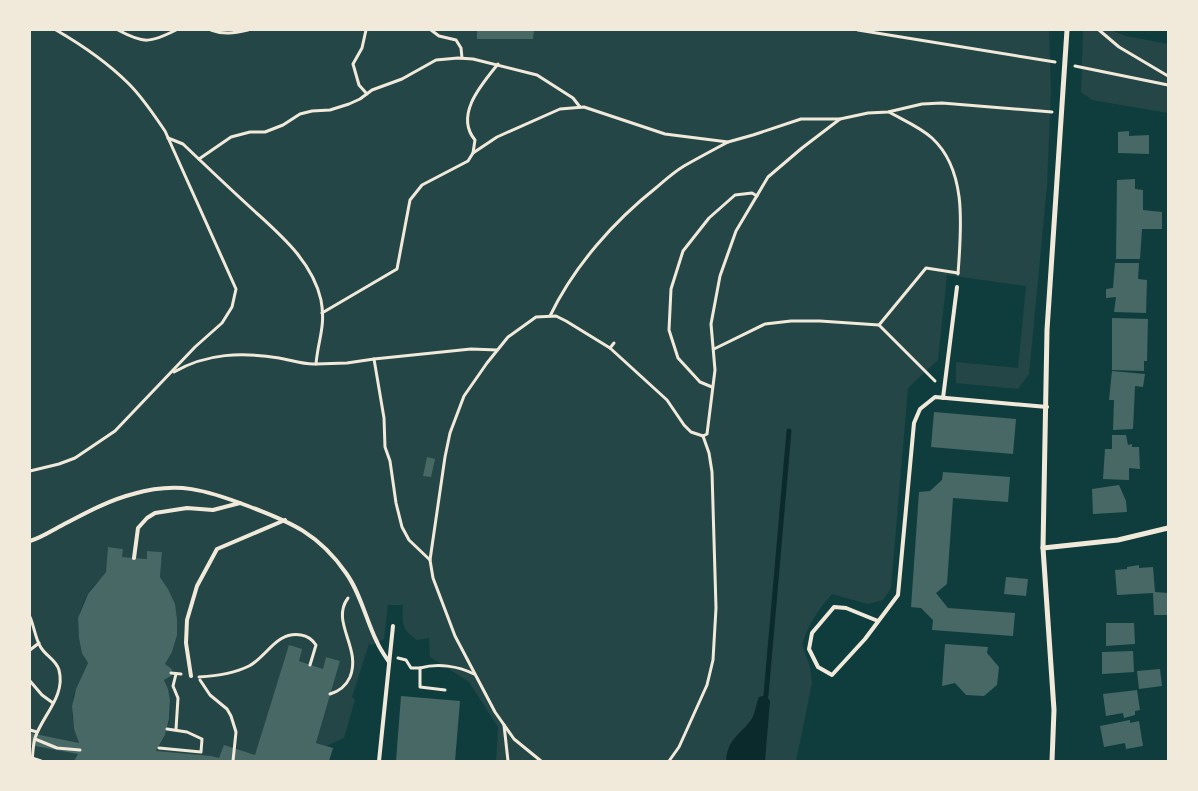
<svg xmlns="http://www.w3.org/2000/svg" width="1198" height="791" viewBox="0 0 1198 791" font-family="Mulish,sans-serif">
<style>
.green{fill:#244646}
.water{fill:#0a2a2b}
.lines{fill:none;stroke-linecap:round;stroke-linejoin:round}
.stream{stroke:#0a2a2b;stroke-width:5}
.building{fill:#486865}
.path{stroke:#f1e9da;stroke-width:3}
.service{stroke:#f1e9da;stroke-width:4}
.minor{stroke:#f1e9da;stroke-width:5}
</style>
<rect width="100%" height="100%" fill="#0f3d3e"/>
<g class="green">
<path d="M 30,30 L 1049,30 L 1051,90 L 1047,186 L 1029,374 L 1018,389 L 956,383 L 956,362 L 1018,368 L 1026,286 L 947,275 L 938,360 L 908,388 L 891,588 L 883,600 L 868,604 L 832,594 C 818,609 809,624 802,644 L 810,667 L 812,683 L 796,761 L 496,761 L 498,727 L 469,682 L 430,657 L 429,638 L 417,640 C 401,629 402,623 403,605 L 388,605 L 384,639 L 372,645 L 369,644 L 352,697 L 355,700 L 344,738 L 326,746 L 316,743 L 340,661 L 326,657 L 323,669 L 299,661 L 253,761 L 155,753 C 170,733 176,703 164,680 L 171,676 L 172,669 L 165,664 C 183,636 180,603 160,577 L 162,552 L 148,551 L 147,559 L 122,557 L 123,549 L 109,547 C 107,554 108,563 106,571 C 104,577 95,583 91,589 C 75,612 75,638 88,663 L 73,696 L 72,714 L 74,729 L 80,746 L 80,752 L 74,761 L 30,761 Z"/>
<polygon points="1083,30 1110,30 1126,36 1168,44 1168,113 1092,100 1081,92"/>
</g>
<path class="water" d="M 766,695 L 770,701 L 765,761 L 726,761 C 728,738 739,736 751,720 C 755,715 756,704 759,697 Z"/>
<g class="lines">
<polyline class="stream" points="766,695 789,431"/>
</g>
<g class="building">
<polygon points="477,30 534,30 533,39 477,39"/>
<polygon points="1129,131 1129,136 1149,135 1149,154 1118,153 1118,132"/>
<polygon points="1135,179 1135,189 1143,190 1143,210 1162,212 1162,229 1142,229 1140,259 1116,259 1117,180"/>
<polygon points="1115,263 1139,263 1138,279 1147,280 1146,313 1114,312 1116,297 1106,298 1106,289 1113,288"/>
<polygon points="1112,318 1148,319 1147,361 1144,361 1144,371 1112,370"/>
<polygon points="1112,371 1145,374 1143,387 1135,386 1133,429 1113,430 1114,400 1109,400"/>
<polygon points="934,412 1016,419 1013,454 931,447"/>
<polygon points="1112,435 1126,435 1128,445 1132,444 1132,447 1139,447 1140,469 1129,468 1129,480 1103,479 1105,449 1112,449"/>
<polygon points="427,457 435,459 431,477 423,476"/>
<polygon points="943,472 1010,477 1008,502 953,498 947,584 936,593 948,608 1015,613 1013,636 932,630 933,620 921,608 911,607 919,492 930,491 942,480"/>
<polygon points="1119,485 1126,501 1127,512 1093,514 1092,489"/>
<polygon points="108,547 123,549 122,557 147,559 147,551 162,552 160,577 168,589 175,604 177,619 177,635 172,652 165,664 172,669 171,676 164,680 168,689 170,700 169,719 165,735 156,751 211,756 219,758 224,745 255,755 289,645 302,649 299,661 323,669 326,657 340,661 316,743 333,748 329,761 74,761 78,754 30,745 30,733 79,743 74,729 72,706 76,689 88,663 82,653 79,638 78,618 88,594 106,572"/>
<polygon points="1139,565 1139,568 1153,567 1155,592 1168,593 1168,615 1154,615 1153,593 1117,595 1115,570 1127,569 1127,567"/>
<polygon points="1006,577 1028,579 1026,596 1004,594"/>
<polygon points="1106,623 1134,623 1135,644 1106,646"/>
<polygon points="945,644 988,647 987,653 999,667 997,685 984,696 966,695 955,683 942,686"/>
<polygon points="1133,651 1134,672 1102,674 1102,652"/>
<polygon points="1160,669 1162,686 1139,689 1137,671"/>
<polygon points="1137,690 1140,710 1135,711 1135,715 1124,718 1123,713 1106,716 1103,694"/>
<polygon points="401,696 460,701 455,761 396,761"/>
<polygon points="1130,720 1130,723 1139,721 1143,746 1126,749 1125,743 1104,747 1100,726"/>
</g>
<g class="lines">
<g class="path">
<path d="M 118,30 C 144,44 150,43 176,30"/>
<path d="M 211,30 C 224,35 234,33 248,30"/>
<polyline points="366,30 362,48 353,64 359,85 367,94"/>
<polyline points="431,30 439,36 456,40 461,48 462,58"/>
<polyline points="858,30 1055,62"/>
<polyline points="1099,30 1119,47 1168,76"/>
<polyline points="1075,66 1168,85"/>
<path d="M 889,112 C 903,120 920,127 932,138 C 968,171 961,230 958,274"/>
<path d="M 168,138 L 183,144 C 205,165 227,186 250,207 C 278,233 312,260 321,300 C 326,326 318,340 316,364 C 304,365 291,360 279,358 C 242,352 207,353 174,372"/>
<path d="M 473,153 L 475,140 C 454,115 482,84 498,64"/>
<polyline points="199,159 231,137 250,132 265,132 283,125 300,114 312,111 330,110 349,104 360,99 372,90 402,79 436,60 458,58 473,59 537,75 573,98 580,107"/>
<polyline points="322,313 397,269 410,200 422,185 468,161 473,153 497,137 560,109 584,107 665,134 728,142 753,135 801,119 840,119 868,113 888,112 922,104 942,103 1052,112"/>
<path d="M 550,316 C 574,266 614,221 657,187 C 665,180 674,172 684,166 C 698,158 713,150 728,142"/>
<polyline points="879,325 935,381"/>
<polyline points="610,348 614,343"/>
<polyline points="714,349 765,324 791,321 820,321 879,325 926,268 958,273"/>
<polyline points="374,359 471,349 497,350"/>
<polyline points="316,364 347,363 374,359 384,418 385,447 390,461 396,503 402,527 409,540 430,560"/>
<polyline points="712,387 700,382 678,358 669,330 671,289 683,251 709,218 735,195 752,193 757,196"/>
<polyline points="703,436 707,434 715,370 711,324 720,276 736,231 768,177 802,148 840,119"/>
<path d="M 30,471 L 59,464 L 75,458 L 115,431 L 195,347 L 222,323 L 232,307 L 236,289 L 165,131 C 154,115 143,98 129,84 C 108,63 82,45 56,30"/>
<path d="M 30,617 C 34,626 35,637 40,646 C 45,656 56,659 59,670 C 66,696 42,716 35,738 C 33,745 33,753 32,761"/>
<polyline points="30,650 39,643"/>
<polyline points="398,658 406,660 411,668 420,668"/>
<polyline points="171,673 181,674"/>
<polyline points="176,674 173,686 178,698 176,729"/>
<path d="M 199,677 C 216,676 233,674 249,666 C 267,657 276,631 301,635 C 308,636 312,639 316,645 L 310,665"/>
<polyline points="200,680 210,695 227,709 231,716 236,732 233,761"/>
<polyline points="30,681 42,695 53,703"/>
<path d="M 445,690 L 420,687 L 420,668 C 438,663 458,666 474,674"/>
<path d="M 330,694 C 340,691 346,686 350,677 C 362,648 330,622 348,598"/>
<polyline points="504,725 508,761"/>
<polyline points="30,730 37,732"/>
<polyline points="35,739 57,748 80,750"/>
<polyline points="159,748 201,752 202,739 187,732 167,729"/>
<polyline points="32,758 41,761"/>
<polyline points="541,761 514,739 495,712 455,636 433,578 430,560 445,457 450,433 464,396 487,363 508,337 536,317 556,316 566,321 610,348 667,400 684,425 691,432 703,436"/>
<polyline points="669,761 679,747 707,685 713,660 716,608 712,472 709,453 703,436"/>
</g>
<g class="service">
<polyline points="943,398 957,287"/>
<path d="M 30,541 C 40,538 48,533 57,528 C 82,515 106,501 133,494 C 178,481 206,490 248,506 C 291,522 319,534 346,573 C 361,594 366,620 377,642 C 380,649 385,656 389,662"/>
<polyline points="134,558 138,528 147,518 155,513 187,508 213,510 240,503"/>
<polyline points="878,621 846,608 834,607 812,633 809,649 818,667 832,675 865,639 898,595 914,423 920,409 935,397 1047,407"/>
<polyline points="191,676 186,643 187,620 197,586 217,549 285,520"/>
<polyline points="379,761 393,626"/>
</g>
<g class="minor">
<polyline points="1043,548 1118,540 1168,528"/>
<polyline points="1052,761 1054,710 1043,548 1047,330 1067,30"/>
</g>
</g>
<rect width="1198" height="791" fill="none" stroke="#f1e9da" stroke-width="62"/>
</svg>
